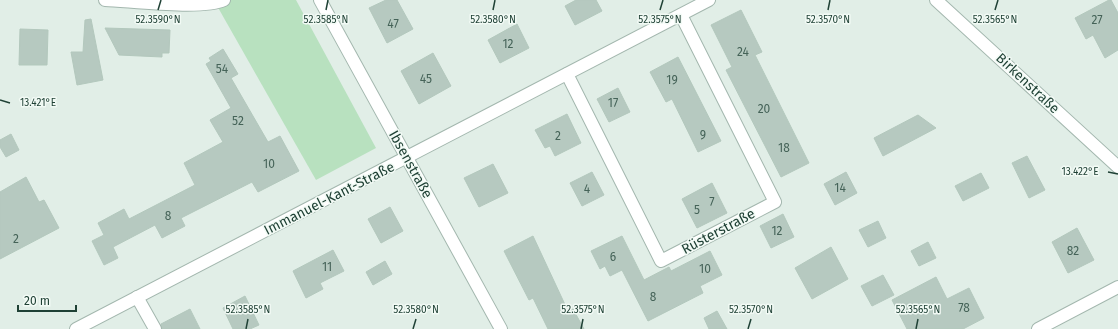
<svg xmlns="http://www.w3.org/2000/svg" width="1118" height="329" viewBox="0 0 1118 329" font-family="'Fira Sans',sans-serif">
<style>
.green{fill:#b8e1bf}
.building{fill:#b6c9c0;stroke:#b3c8bd}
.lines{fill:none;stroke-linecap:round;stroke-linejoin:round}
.minor-casing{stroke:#a3b7ae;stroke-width:14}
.minor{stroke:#fff;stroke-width:12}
.ticks{fill:none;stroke:#1f4135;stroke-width:1.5}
.labels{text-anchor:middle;stroke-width:3;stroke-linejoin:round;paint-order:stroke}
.number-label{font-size:12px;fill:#456358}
.street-label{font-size:14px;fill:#1f4135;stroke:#f2faf5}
.ticks-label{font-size:10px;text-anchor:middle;fill:#1f4135;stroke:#f2faf5;stroke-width:3;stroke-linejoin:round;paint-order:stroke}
</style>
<rect width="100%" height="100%" fill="#e1eee7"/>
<polygon class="green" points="224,0 296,0 376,148 316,180 216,4"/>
<g class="building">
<polygon points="386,0 397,0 413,29 387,43 369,8"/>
<polygon points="576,0 596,0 602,11 575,25 565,6"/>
<polygon points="1109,0 1111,0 1118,13 1118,50 1105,58 1093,35 1086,39 1075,18"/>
<polygon points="741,10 762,52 755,55 809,163 781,177 726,70 732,67 711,25"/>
<polygon points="91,19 103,80 77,85 71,52 83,52 85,20"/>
<polygon points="517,24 529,48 500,63 488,40"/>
<polygon points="105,28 170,30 169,53 162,53 162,57 119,55"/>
<polygon points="20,29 48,30 47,65 19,65"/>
<polygon points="223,49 238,74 231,78 268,142 280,136 299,171 258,192 252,182 181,218 185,226 162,238 155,225 113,247 118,258 104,265 92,241 104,235 98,223 124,209 129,219 195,185 184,163 223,142 210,120 231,108 206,64 211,61 209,58"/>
<polygon points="433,53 451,86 419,104 401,71"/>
<polygon points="678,57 721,141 698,152 672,99 666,102 650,72"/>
<polygon points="618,88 630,112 609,122 597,99"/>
<polygon points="567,114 581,143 555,156 550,146 545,148 535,130"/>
<polygon points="918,115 936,128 883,156 874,138"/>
<polygon points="11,134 19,150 6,157 0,147 0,140"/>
<polygon points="1027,156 1045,190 1029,198 1012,163"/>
<polygon points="493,164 508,193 479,207 464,178"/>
<polygon points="592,172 604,195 582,206 570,183"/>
<polygon points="846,172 857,193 835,205 824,184"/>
<polygon points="981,173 989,188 963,201 955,186"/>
<polygon points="26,177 39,202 44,200 59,228 0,259 0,192"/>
<polygon points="712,183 727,213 697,228 682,199"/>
<polygon points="390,207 403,231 381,243 368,219"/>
<polygon points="783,214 794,237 771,248 760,226"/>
<polygon points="878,221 886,238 868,247 859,230"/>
<polygon points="1077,228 1094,260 1068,273 1052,242"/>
<polygon points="533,236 568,311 573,309 584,329 548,329 533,298 529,300 504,251"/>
<polygon points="622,236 644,280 669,267 671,271 710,251 722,275 700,286 703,293 648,321 622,270 610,276 605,266 600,269 591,251"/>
<polygon points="928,242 936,258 919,266 911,251"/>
<polygon points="831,247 848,279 812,299 795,268"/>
<polygon points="333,250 344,271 320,283 323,289 306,298 293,271"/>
<polygon points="385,261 392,274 373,285 366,272"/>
<polygon points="883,275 894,295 872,306 861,286"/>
<polygon points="936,277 947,299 969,288 984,318 963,329 907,329 892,300"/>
<polygon points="245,296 259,325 250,329 233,329 223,308"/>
<polygon points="190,309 200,329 162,329 161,324"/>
<polygon points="717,311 727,329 709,329 704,318"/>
</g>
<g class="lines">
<g class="minor-casing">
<g id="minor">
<path d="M 105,0 C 131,1 203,10 224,0"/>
<polyline points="320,0 501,329"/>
<polyline points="936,0 1118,167"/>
<polyline points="567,74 661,261 775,202 681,15"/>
<polyline points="137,297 155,329"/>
<polyline points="76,329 709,0"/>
<polyline points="1038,329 1118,287"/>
</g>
</g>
<use href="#minor" class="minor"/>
</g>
<path class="ticks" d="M 158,10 L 161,0M 326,10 L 328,0M 493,10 L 495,0M 660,10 L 663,0M 828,10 L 830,0M 995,10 L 998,0M 0,100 L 10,103M 1108,172 L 1118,174M 246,329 L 248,319M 413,329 L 416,319M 581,329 L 583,319M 748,329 L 751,319M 916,329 L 918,319"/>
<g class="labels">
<g class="number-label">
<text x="1097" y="24">27</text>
<text x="393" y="28">47</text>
<text x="508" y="48">12</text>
<text x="743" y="56">24</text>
<text x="222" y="73">54</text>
<text x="426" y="83">45</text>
<text x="672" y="84">19</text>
<text x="613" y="107">17</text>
<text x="764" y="113">20</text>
<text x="238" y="125">52</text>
<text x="703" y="139">9</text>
<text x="558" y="140">2</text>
<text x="784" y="152">18</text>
<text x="269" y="168">10</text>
<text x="840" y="192">14</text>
<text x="587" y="193">4</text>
<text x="712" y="206">7</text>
<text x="697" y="214">5</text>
<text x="168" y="220">8</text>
<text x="777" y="235">12</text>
<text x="16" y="243">2</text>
<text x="1073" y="255">82</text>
<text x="613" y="261">6</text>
<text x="327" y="271">11</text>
<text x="705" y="273">10</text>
<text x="653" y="301">8</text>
<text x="964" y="312">78</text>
</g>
<g class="street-label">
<text transform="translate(1028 83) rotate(43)" y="5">Birkenstraße</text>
<text transform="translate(411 164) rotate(61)" y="5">Ibsenstraße</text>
<text transform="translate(329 198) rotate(-27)" y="5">Immanuel-Kant-Straße</text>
<text transform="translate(718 231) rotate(-28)" y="5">Rüsterstraße</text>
</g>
</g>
<g class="ticks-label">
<text x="158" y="23">52.3590°N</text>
<text x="326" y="23">52.3585°N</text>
<text x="493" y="23">52.3580°N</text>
<text x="660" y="23">52.3575°N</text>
<text x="828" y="23">52.3570°N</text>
<text x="995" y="23">52.3565°N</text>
<text x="38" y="106">13.421°E</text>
<text x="1080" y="175">13.422°E</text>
<text x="248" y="313">52.3585°N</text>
<text x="416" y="313">52.3580°N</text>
<text x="583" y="313">52.3575°N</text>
<text x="751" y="313">52.3570°N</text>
<text x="918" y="313">52.3565°N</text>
</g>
<path d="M18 305v6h58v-6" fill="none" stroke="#1f4135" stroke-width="2"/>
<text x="24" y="305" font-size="12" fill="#1f4135" stroke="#f2faf5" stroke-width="3" paint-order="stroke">20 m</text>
</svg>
